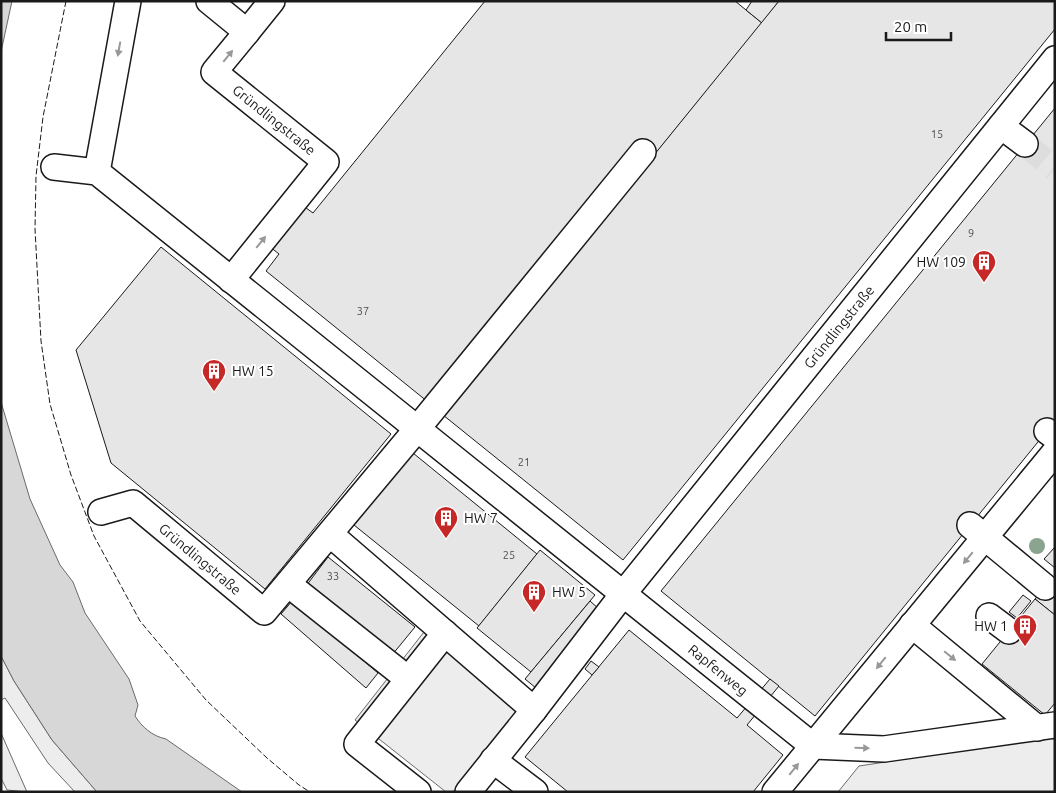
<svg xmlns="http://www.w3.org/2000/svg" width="1056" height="793" viewBox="0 0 1056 793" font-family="Ubuntu,sans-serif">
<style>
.built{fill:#ededed;stroke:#6a6a6a}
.water{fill:#d7d7d7;stroke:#6a6a6a}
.building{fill:#e6e6e6;stroke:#1a1a1a}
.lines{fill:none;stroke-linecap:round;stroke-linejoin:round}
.minor-tunnel{stroke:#ddd;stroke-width:25;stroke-dasharray:25 12;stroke-linecap:butt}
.minor-casing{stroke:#1a1a1a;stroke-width:28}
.minor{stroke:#fff;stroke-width:25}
.fence{stroke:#1a1a1a;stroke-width:1;stroke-dasharray:6 2.5;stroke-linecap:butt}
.tree{fill:#8aa48f}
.oneway{fill:#989898}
.labels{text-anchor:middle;stroke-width:4;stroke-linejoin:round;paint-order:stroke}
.number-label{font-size:11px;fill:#4d4d4d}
.street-label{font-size:14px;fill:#1a1a1a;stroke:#fff}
.poi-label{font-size:14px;fill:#1a1a1a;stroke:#fff;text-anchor:start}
</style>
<rect width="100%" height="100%" fill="#fff"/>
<g class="built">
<polygon points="424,632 519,708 453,792 446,792 355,720"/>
<polygon points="1,656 14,681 52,740 97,792 75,792 48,763 5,698 1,700"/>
<polygon points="1,733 27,792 7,790 1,778"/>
<polygon points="1051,737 1055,740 1055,792 838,792 859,766"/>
</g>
<g class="water">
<polygon points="1,1 12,1 1,52"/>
<path d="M 1,402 L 30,499 L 60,565 L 73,582 L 85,613 L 129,679 L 138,705 L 135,716 C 142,727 152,736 166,739 L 242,792 L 97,792 L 52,740 L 14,681 L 1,656 Z"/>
</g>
<g class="building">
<polygon points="485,1 735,1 762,23 651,159 428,402 266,271 279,254 269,246 302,205 313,213"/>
<polygon points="752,1 779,1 762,23 746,10"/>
<polygon points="779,1 1055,1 1055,29 623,560 443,415"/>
<polygon points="1055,108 1055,421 815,716 661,591"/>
<polygon points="161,247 391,434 265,589 111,463 76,350"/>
<polygon points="413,453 537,554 479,626 354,525"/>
<polygon points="1055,547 1055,568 1044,559"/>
<polygon points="540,550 595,595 531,672 477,628"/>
<polygon points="328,557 415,627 392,655 306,586"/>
<polygon points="1052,578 1055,580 1055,615 1035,599"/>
<polygon points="1023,595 1031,601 1017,618 1009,612"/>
<polygon points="1035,599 1055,615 1055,703 1045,715 982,664"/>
<polygon points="293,600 378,673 366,688 281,614"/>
<polygon points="590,601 599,609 536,688 525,679"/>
<polygon points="629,630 737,718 770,679 779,686 747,725 783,755 753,792 568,792 525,757"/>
<polygon points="591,661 599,667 592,675 585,669"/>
</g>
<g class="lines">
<polyline class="minor-tunnel" points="1025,144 1055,169"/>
<g class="minor-casing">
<g id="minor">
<polyline points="209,1 247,32 272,1"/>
<polyline points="1001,126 1025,144"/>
<polyline points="54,167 97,172 813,746 884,749 1055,725"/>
<polyline points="97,172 128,1"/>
<polyline points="231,280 326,162 214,72 247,32"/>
<polyline points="1047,431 1055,437"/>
<polyline points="101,512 133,503 264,612 417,429 643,152"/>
<polyline points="970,525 1045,587"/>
<polyline points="330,534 534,710"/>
<polyline points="288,584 408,679"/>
<polyline points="989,616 1009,631"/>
<polyline points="912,625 1037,728"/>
<polyline points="493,760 535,792"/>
<polyline points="418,792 357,744 445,633"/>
<polyline points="468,792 534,710 623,594 1055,59"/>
<polyline points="775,792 1055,452"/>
</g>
</g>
<use href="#minor" class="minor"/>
<polyline class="fence" points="66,1 43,117 36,176 35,229 41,341 50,404 71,475 94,536 140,621 206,700 267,758 299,785 310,792"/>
</g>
<circle class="tree" cx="1037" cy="546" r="8"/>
<defs><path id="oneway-solid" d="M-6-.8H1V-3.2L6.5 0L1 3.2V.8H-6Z" transform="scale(1.25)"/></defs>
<g class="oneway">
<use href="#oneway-solid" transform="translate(119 49) rotate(100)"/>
<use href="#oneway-solid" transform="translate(228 56) rotate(-51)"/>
<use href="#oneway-solid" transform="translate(261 242) rotate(-51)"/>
<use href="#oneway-solid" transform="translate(968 558) rotate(129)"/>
<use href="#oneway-solid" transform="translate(950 656) rotate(39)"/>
<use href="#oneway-solid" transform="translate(881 663) rotate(129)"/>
<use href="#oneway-solid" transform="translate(862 748) rotate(2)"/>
<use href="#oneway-solid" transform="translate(794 769) rotate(-51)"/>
</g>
<defs>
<g id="building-pin" transform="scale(1.25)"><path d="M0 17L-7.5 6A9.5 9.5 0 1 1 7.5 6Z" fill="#c62828" stroke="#fff"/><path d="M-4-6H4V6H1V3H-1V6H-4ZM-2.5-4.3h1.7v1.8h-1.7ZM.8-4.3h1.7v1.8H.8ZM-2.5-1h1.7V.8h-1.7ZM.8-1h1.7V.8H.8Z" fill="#fff"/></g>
</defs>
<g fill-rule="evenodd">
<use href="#building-pin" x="984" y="262"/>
<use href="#building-pin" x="214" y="371"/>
<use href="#building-pin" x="446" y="518"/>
<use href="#building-pin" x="534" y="592"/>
<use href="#building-pin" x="1025" y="626"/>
</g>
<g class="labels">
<g class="number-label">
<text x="937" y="138">15</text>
<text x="971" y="237">9</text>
<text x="363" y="315">37</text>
<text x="524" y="466">21</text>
<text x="509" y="559">25</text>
<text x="333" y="580">33</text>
</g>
<g class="street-label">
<text transform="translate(274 120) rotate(39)" y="5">Gründlingstraße</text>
<text transform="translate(839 327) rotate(-51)" y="5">Gründlingstraße</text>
<text transform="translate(200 559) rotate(40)" y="5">Gründlingstraße</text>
<text transform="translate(718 670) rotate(39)" y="5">Rapfenweg</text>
</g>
<g class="poi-label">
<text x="966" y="267" text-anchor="end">HW 109</text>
<text x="232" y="376">HW 15</text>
<text x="464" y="523">HW 7</text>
<text x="552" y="597">HW 5</text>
<text x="1008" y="631" text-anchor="end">HW 1</text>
</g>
</g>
<rect width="1056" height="793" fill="none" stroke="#1a1a1a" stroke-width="5"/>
<path d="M886 32v8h65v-8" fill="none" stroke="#1a1a1a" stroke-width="2.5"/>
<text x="894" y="32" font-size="15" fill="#1a1a1a" stroke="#ffffff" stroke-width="4" paint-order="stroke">20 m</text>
</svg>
